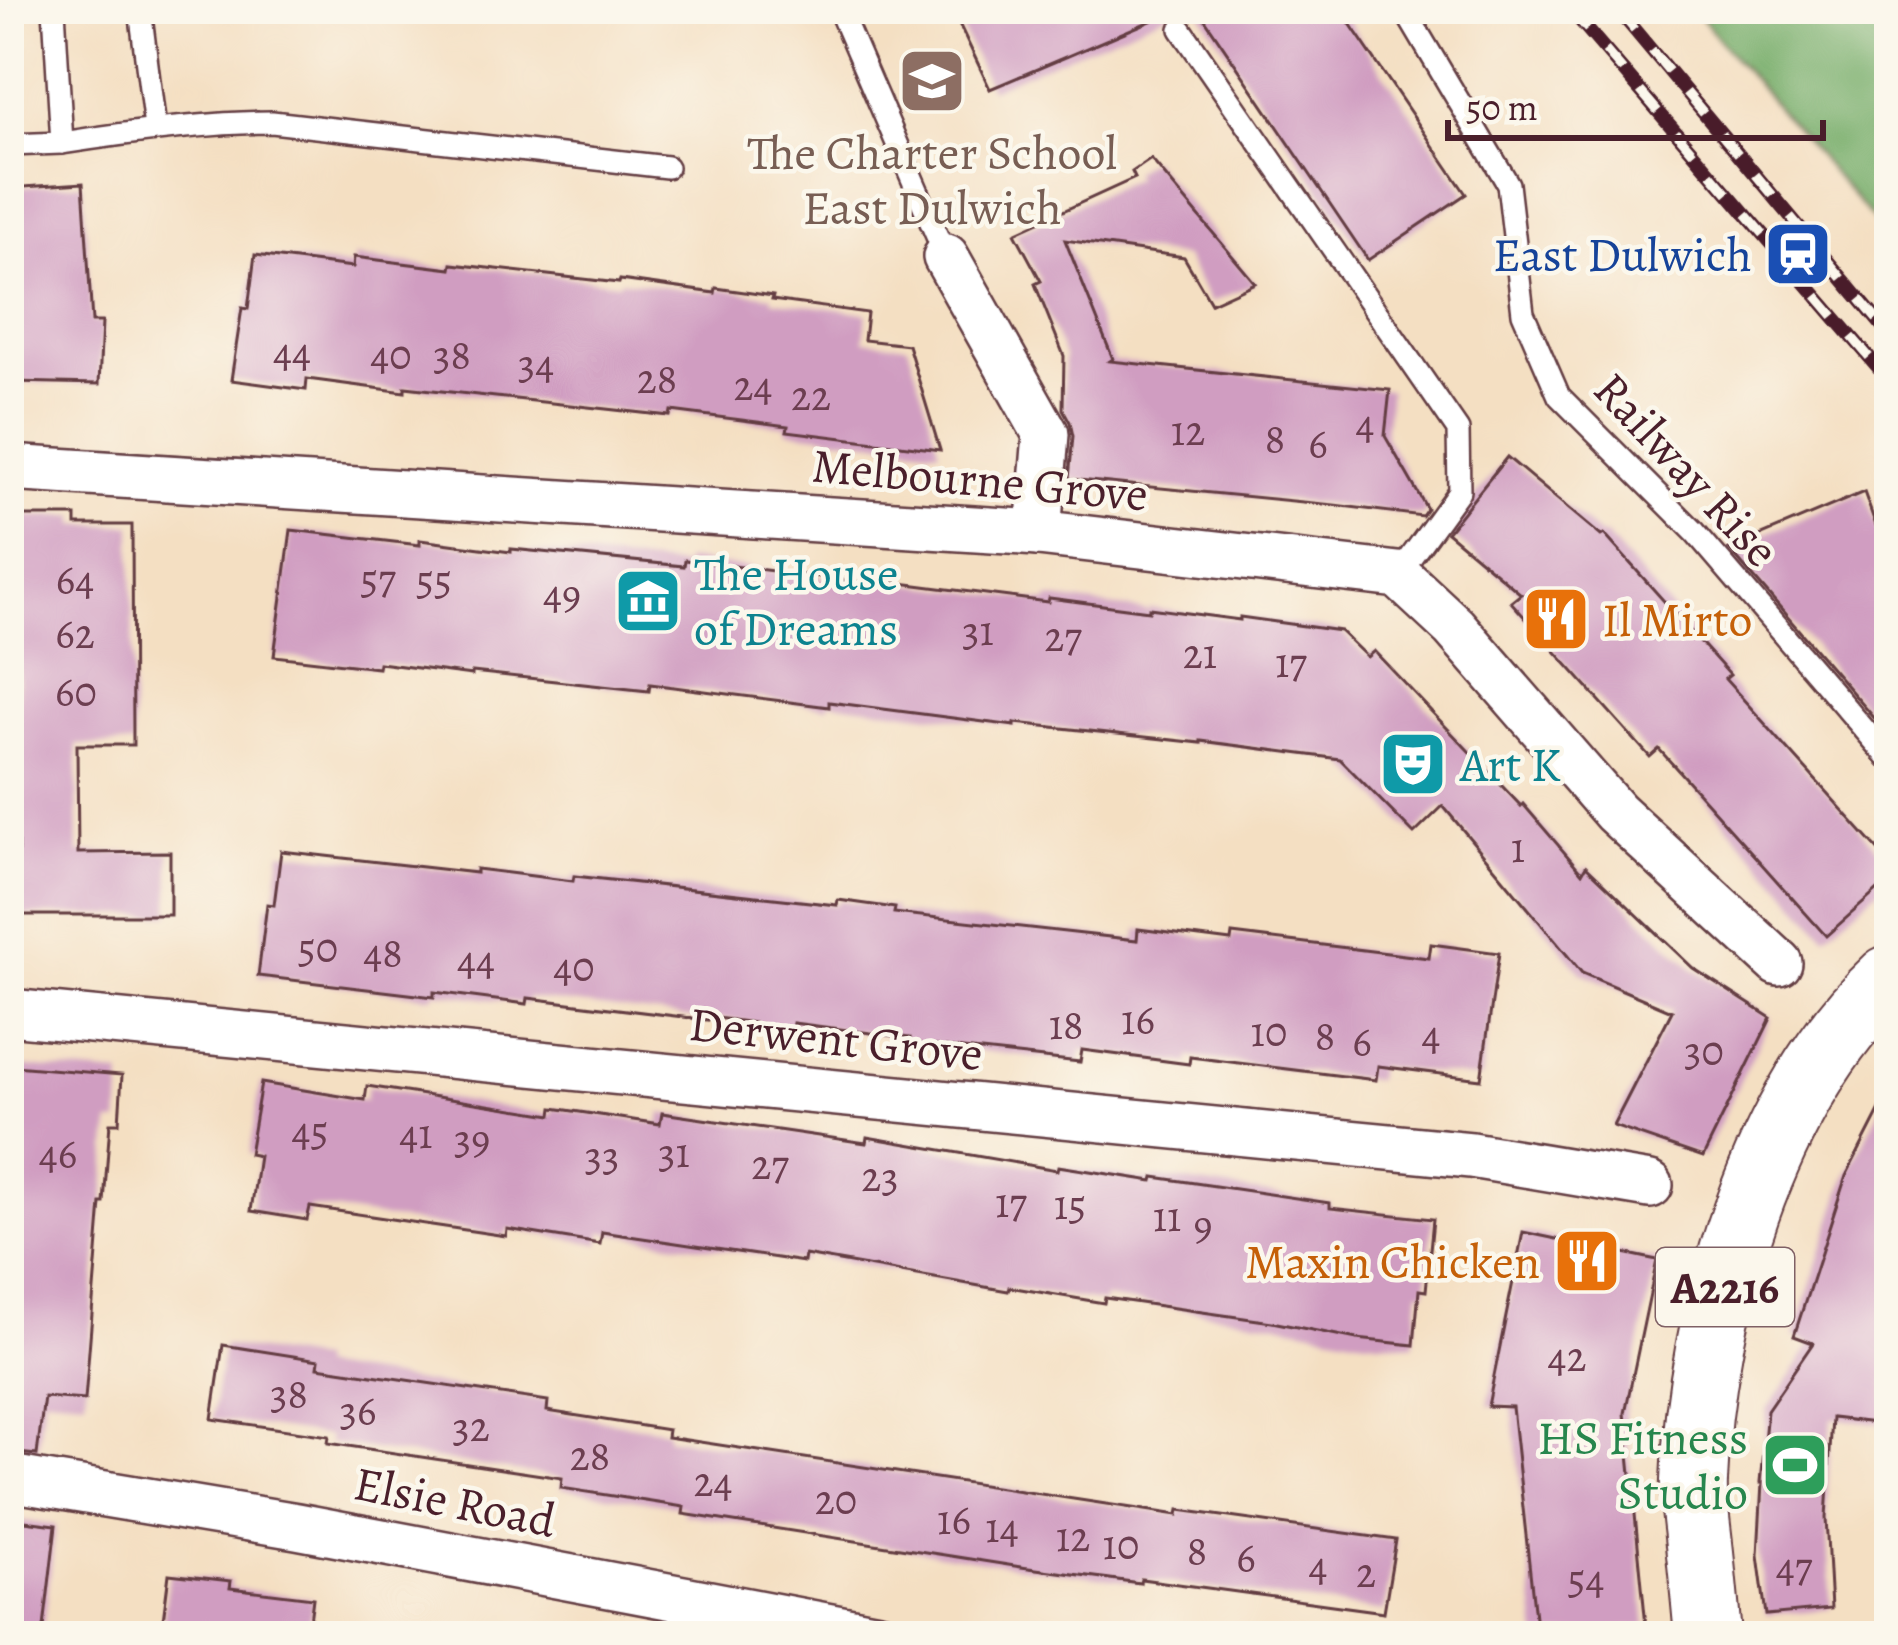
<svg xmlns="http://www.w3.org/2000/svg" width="1898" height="1645" viewBox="0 0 1898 1645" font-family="Alegreya,serif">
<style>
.forest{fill:#75ac68;stroke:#60664a;stroke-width:3}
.building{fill:#d09dc1}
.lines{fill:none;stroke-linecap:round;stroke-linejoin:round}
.lane-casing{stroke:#643c42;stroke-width:26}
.street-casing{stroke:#643c42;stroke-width:50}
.primary-casing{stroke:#643c42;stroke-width:70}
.lane{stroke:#fff;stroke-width:21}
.street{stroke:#fff;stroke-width:45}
.primary{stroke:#fff;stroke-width:66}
.rail-casing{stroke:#4a1f2b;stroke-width:14}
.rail{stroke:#fbf7ec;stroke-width:9;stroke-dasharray:27;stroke-linecap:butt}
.labels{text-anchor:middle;stroke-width:9;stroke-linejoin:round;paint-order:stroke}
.number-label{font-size:42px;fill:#6c3e50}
.shield{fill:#fbf7ec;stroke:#7f6065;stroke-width:3}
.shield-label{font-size:45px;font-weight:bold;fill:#4a1f2b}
.education-label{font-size:48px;fill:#785e54;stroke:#fbf7ec}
.transit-label{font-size:48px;fill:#164399;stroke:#fbf7ec;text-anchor:end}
.street-label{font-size:48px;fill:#4a1f2b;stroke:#fbf7ec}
.culture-label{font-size:48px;fill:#0d838f;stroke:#fbf7ec;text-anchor:start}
.food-label{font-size:48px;fill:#c56008;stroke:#fbf7ec;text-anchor:start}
.leisure-label{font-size:48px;fill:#27864d;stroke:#fbf7ec;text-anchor:end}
</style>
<rect width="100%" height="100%" fill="#fbf7ec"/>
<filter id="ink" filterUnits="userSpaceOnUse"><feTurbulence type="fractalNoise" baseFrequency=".00833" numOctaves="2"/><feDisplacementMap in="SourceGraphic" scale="24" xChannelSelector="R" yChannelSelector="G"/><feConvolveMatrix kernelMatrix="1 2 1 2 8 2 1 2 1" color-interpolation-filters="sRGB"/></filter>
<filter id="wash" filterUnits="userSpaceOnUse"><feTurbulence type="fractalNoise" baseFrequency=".004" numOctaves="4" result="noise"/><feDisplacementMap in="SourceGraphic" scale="48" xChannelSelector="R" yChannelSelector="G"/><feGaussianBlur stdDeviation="2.7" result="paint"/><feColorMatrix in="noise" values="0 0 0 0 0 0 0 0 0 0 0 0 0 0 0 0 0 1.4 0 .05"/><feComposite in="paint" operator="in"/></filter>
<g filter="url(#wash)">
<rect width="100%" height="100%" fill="#f4dfc2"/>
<polygon class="forest" points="1693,9 1889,9 1889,239"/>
<g id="blocks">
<g class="building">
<polygon points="952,9 1179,9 990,89"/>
<polygon points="1198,9 1340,9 1466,194 1368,260"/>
<polygon points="1151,159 1255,283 1211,303 1184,257 1065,240 1113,359 1110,361 1390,390 1385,436 1427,509 1422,516 1334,505 1069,479 1073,436 1070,422 1063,409 1064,356 1035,284 1041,281 1015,233 1135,178 1132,172"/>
<polygon points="83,183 92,322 102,322 99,384 14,382 16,294 11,294 9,188"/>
<polygon points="255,255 353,267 354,257 451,269 452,264 619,283 620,280 715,293 716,288 773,296 772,300 867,313 864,340 908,345 940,450 787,431 788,426 671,411 670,416 405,387 405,392 307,379 306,390 231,380 242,308 248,309"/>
<polygon points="1507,457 1601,536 1604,534 1730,675 1725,679 1889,862 1889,880 1826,936 1659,749 1650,757 1511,602 1521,594 1447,532"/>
<polygon points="1864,492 1889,562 1889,735 1729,549"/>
<polygon points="18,516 76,516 76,525 132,525 133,745 77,745 78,853 170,852 170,915 18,915"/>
<polygon points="291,530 420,545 420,540 511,552 511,549 684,566 685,560 869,583 869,579 1048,602 1049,598 1149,611 1149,608 1240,620 1240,617 1340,631 1367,657 1374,651 1521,806 1523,804 1582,873 1586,866 1693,968 1771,1018 1703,1157 1613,1126 1672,1011 1582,973 1443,806 1414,834 1340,759 1201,741 1201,743 1015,723 1015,726 829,702 829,707 650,684 649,691 472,672 472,675 379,663 378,668 274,656"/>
<polygon points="281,851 476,873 476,869 573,881 574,876 837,905 838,900 895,908 894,913 1137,940 1138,929 1231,941 1232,934 1429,958 1431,944 1499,953 1481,1079 1378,1066 1376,1080 1190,1057 1189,1064 1082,1050 1080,1062 909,1043 910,1038 793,1023 792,1028 709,1017 708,1020 528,998 527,1004 434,992 434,997 258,976 267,904 274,905"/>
<polygon points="14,1066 122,1075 119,1123 110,1123 104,1203 101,1203 85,1400 44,1397 37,1455 9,1452 9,1142"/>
<polygon points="261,1083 365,1100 367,1086 552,1115 553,1108 660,1124 662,1113 866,1143 867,1137 1057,1170 1058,1166 1153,1181 1154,1177 1330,1203 1330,1208 1433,1219 1426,1291 1419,1290 1414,1345 1357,1339 1272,1322 1105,1298 1104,1303 1009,1287 1008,1291 805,1255 804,1262 602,1232 600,1244 507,1229 506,1236 310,1207 307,1220 251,1211 259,1156 249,1154"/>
<polygon points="1889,1092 1889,1356 1886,1363 1884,1424 1832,1418 1826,1518 1831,1609 1766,1615 1758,1555 1762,1483 1760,1483 1767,1410 1813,1343 1794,1336 1846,1176"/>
<polygon points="1523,1232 1657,1260 1625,1413 1646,1626 1537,1636 1512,1407 1488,1406"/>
<polygon points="223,1345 319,1360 318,1367 548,1401 547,1411 668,1430 667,1437 1178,1515 1179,1510 1396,1540 1384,1612 1141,1579 1140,1583 1021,1567 683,1514 684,1507 561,1488 562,1478 328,1443 329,1436 212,1419"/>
<polygon points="9,1519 56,1525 43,1636 9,1636"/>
<polygon points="169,1574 231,1581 230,1588 313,1598 308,1636 161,1636"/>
</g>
</g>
</g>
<g filter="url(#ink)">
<use href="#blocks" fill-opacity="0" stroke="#643c42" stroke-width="3"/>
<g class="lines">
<g class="lane-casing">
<g id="lane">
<path d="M 54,9 L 62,143 C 132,132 201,123 272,122 L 667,167"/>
<polyline points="140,9 155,128"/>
<polyline points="839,9 946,257"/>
<polyline points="1404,9 1508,184 1523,313 1559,396 1695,532 1889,758"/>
<polyline points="1181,29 1458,430 1459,491 1398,575"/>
<polyline points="9,145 62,143"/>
</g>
</g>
<g class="street-casing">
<g id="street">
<polyline points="946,257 1046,434 1038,533"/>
<polyline points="9,468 1038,533 1398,575 1454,627 1615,812 1779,963"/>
<polyline points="9,1012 1471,1155 1650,1185"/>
<polyline points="9,1478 297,1526 879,1636"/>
</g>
</g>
<g class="primary-casing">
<path id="primary" d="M 1708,1636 C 1705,1603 1702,1569 1698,1536 C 1696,1518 1693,1499 1694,1481 C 1700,1314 1763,1096 1889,979"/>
</g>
<use href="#lane" class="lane"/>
<use href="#street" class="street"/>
<use href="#primary" class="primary"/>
<g class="rail-casing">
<g id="rail">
<polyline points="1570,9 1889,380"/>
<polyline points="1617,9 1889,334"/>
</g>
</g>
<use href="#rail" class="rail"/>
</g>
</g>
<defs>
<g id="school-square" transform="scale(3.45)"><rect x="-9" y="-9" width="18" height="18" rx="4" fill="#8d6e63" stroke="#fbf7ec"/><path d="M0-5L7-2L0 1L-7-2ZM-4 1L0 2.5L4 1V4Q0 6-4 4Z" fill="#fff"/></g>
<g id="station-square" transform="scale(3.45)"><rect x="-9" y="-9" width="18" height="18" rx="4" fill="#1a4fb4" stroke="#fbf7ec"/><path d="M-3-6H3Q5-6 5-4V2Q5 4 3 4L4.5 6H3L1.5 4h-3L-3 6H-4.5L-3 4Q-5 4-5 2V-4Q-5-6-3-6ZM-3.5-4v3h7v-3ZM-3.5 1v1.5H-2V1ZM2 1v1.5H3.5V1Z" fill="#fff"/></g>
<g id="museum-square" transform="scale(3.45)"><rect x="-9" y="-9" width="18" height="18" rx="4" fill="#0f9aa8" stroke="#fbf7ec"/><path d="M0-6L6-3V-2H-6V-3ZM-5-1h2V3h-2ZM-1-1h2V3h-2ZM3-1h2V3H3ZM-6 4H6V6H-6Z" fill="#fff"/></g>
<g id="restaurant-square" transform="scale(3.45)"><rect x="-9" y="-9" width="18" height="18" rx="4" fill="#e8710a" stroke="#fbf7ec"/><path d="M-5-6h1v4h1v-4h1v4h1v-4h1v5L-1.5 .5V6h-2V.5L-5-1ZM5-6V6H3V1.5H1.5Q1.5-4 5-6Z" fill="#fff"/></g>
<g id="theatre-square" transform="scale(3.45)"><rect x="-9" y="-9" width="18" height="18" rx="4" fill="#0f9aa8" stroke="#fbf7ec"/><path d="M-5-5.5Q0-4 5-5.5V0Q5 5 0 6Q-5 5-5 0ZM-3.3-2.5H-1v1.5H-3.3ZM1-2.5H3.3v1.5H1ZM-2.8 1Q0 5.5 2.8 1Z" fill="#fff"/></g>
<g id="stadium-square" transform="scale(3.45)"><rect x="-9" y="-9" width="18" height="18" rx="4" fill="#2e9e5b" stroke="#fbf7ec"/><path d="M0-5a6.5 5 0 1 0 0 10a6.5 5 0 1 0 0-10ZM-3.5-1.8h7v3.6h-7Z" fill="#fff"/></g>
</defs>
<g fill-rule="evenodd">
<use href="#school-square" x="932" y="81"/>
<use href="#station-square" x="1798" y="254"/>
<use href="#museum-square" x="648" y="601"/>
<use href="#restaurant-square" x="1556" y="619"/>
<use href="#theatre-square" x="1413" y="764"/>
<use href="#restaurant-square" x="1587" y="1261"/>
<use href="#stadium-square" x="1795" y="1465"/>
</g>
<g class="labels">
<g class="number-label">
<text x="292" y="366">44</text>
<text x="391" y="369">40</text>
<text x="452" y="369">38</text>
<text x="536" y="378">34</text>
<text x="657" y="393">28</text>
<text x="753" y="400">24</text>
<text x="811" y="410">22</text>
<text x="1365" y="438">4</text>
<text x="1188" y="445">12</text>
<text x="1275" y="453">8</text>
<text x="1318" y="458">6</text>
<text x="378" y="593">57</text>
<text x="75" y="594">64</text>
<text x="434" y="594">55</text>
<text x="562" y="608">49</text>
<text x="978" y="645">31</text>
<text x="75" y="648">62</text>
<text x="1063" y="651">27</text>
<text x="1200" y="668">21</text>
<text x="1291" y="677">17</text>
<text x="76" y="706">60</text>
<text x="1518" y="862">1</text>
<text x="318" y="962">50</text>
<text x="383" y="967">48</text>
<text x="476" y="974">44</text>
<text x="574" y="981">40</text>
<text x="1138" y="1034">16</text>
<text x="1066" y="1039">18</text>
<text x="1269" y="1046">10</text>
<text x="1431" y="1049">4</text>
<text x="1325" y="1050">8</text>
<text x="1362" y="1056">6</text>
<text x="1704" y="1065">30</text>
<text x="310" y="1145">45</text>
<text x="416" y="1148">41</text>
<text x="472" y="1153">39</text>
<text x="674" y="1167">31</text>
<text x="58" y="1168">46</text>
<text x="602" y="1170">33</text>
<text x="770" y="1179">27</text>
<text x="880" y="1191">23</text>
<text x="1011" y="1217">17</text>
<text x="1070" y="1219">15</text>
<text x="1167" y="1231">11</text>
<text x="1203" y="1239">9</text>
<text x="1567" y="1371">42</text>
<text x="289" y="1408">38</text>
<text x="358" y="1425">36</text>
<text x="471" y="1441">32</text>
<text x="590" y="1470">28</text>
<text x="713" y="1496">24</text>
<text x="836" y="1514">20</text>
<text x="954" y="1534">16</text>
<text x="1002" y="1542">14</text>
<text x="1073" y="1551">12</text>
<text x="1121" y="1559">10</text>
<text x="1197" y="1565">8</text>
<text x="1246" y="1572">6</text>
<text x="1318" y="1580">4</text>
<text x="1794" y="1581">47</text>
<text x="1366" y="1587">2</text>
<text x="1586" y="1593">54</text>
</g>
<rect class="shield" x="1656" y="1248" width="138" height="78" rx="9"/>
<g class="shield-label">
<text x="1725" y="1303">A2216</text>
</g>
<g class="education-label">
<text x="932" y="169">The Charter School<tspan x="932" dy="55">East Dulwich</tspan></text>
</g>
<g class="transit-label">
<text x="1752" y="271">East Dulwich</text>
</g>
<g class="street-label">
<text transform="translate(1687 469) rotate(47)" y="17">Railway Rise</text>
<text transform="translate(980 479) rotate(5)" y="17">Melbourne Grove</text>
<text transform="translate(836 1038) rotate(6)" y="17">Derwent Grove</text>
<text transform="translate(455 1501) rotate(11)" y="17">Elsie Road</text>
</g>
<g class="culture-label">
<text x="694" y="590">The House<tspan x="694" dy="55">of Dreams</tspan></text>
<text x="1460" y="781">Art K</text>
</g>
<g class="food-label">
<text x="1602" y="636">Il Mirto</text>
<text x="1540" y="1278" text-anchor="end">Maxin Chicken</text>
</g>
<g class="leisure-label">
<text x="1748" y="1454">HS Fitness<tspan x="1748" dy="55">Studio</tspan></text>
</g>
</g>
<rect width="1898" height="1645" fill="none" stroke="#fbf7ec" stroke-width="48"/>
<path d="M1448 120v18h375v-18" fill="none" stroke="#4a1f2b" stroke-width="6"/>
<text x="1466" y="120" font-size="36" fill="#4a1f2b" stroke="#fbf7ec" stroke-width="9" paint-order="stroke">50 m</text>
</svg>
